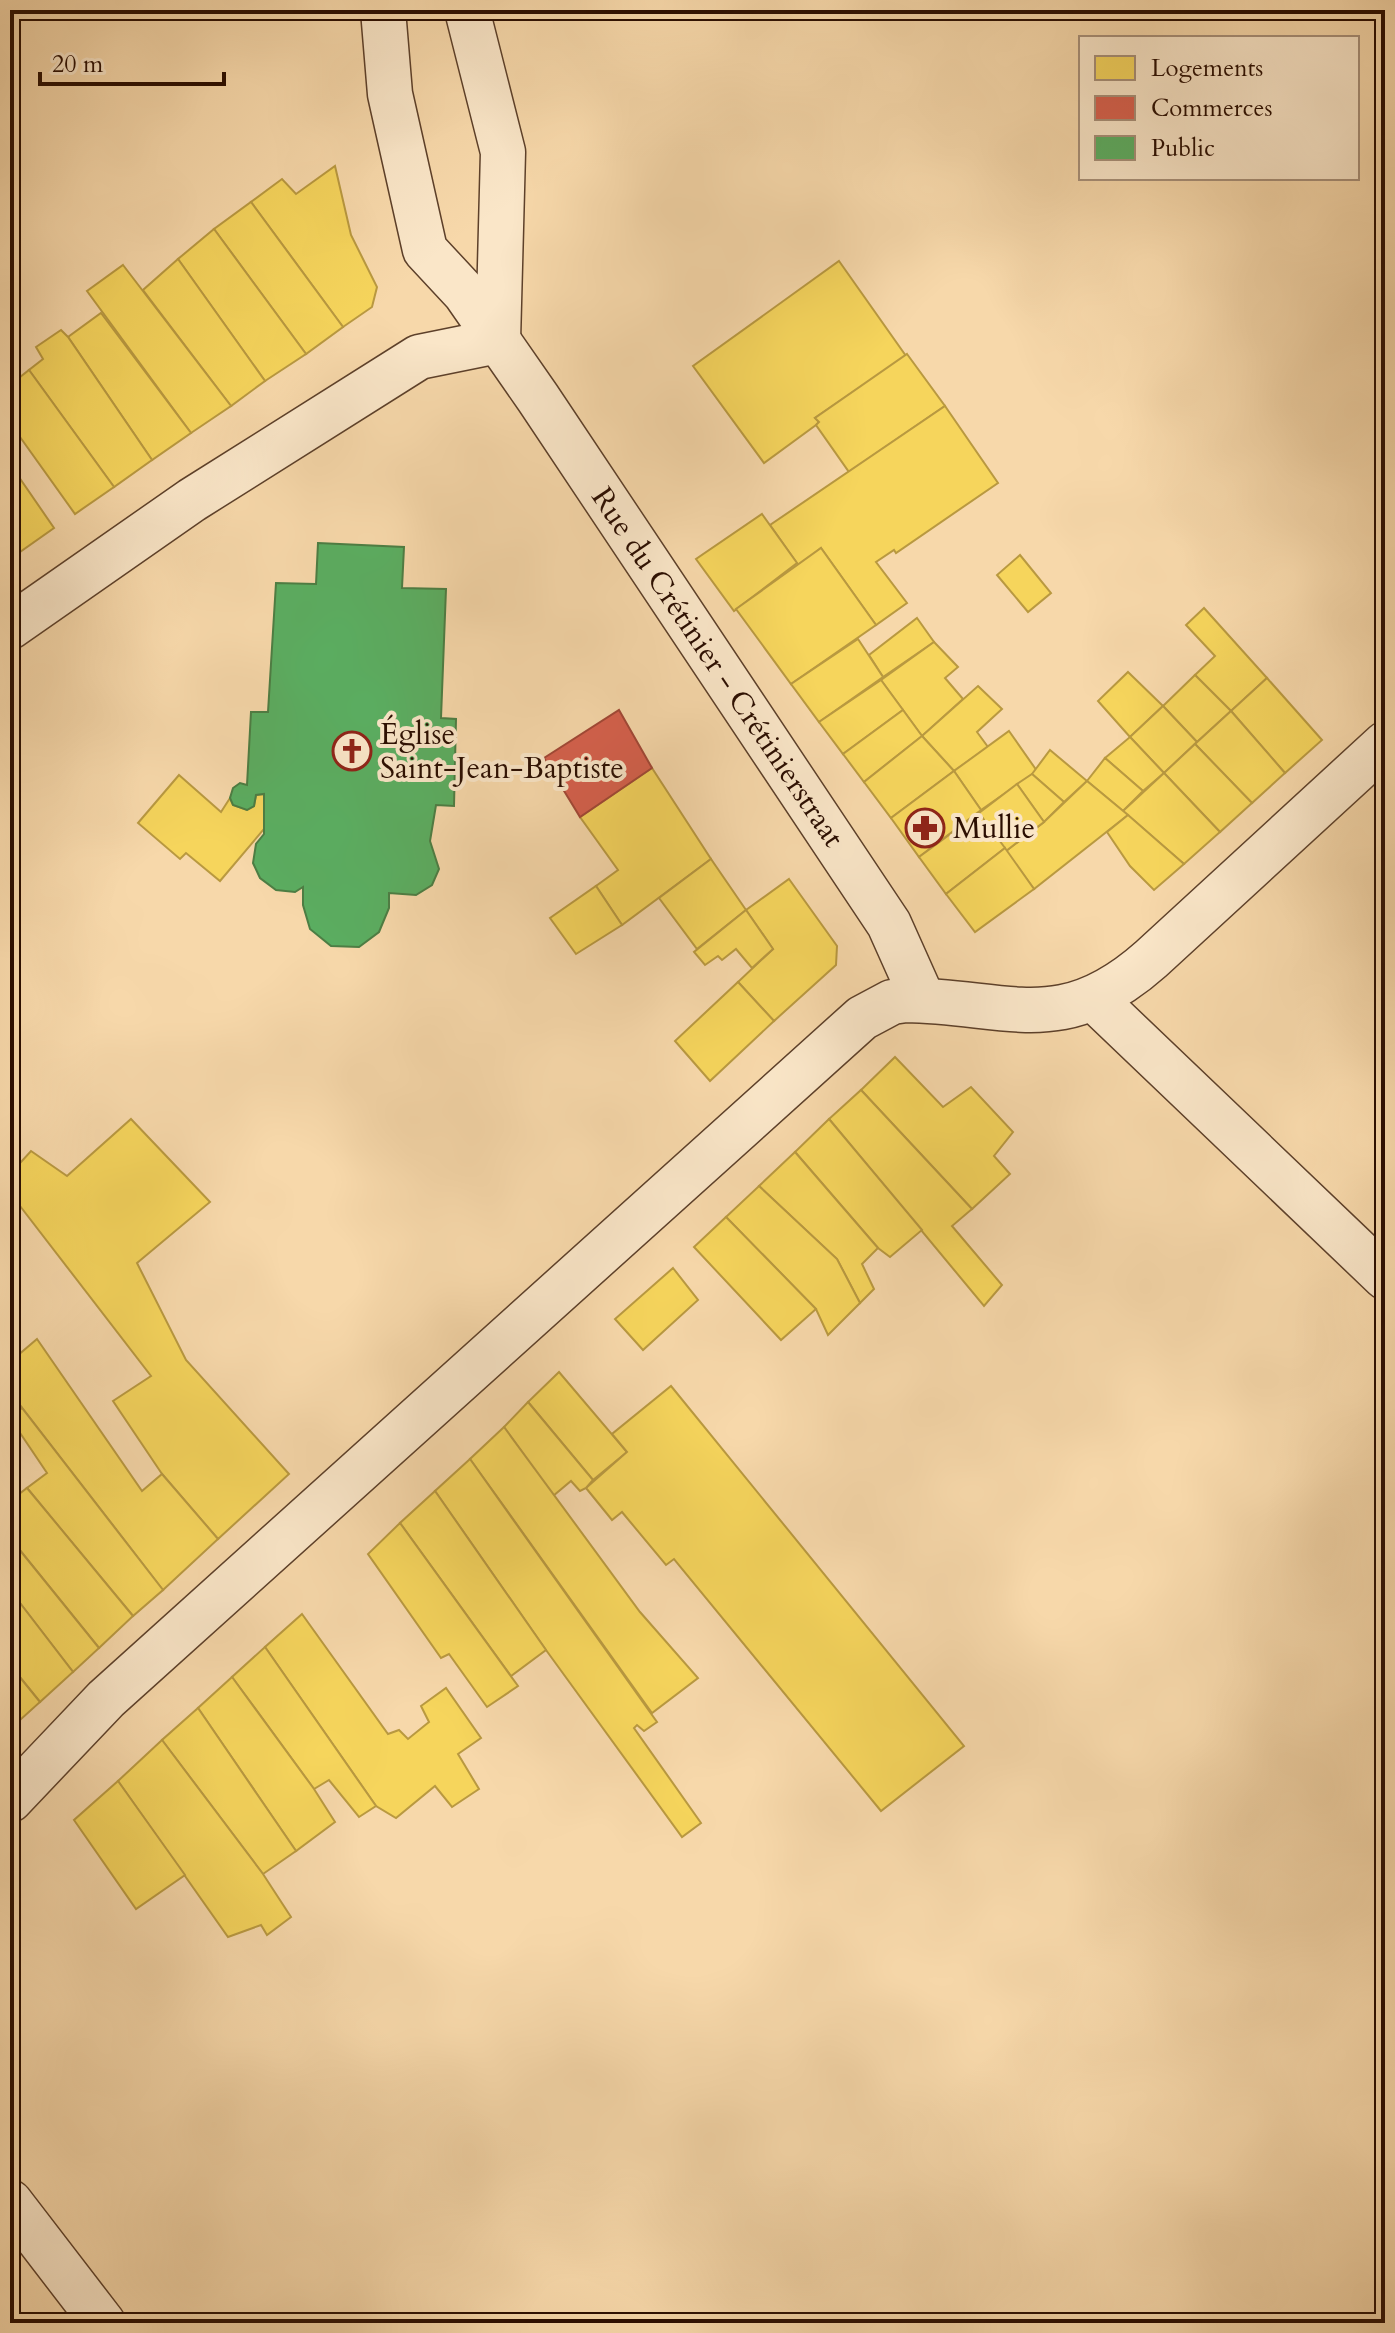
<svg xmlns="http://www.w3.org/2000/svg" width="1395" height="2333" viewBox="0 0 1395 2333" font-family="Cardo,serif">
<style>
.homes{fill:#f6d55c;stroke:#b99940;stroke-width:2}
.shops{fill:#d6604d;stroke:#a24736;stroke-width:2}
.public{fill:#5aae61;stroke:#4c7e44;stroke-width:2}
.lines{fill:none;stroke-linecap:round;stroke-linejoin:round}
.minor-casing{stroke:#5d402a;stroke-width:47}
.tertiary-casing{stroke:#5d402a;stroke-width:47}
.minor{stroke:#fae6c8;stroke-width:44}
.tertiary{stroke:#fae6c8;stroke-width:44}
.labels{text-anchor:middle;stroke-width:8;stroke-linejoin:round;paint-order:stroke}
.street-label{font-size:30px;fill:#2a0d00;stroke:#fae6c8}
.poi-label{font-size:30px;fill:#2a0d00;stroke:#fae6c8;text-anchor:start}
</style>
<rect width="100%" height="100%" fill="#f7d8aa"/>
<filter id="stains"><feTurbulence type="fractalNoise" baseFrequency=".0025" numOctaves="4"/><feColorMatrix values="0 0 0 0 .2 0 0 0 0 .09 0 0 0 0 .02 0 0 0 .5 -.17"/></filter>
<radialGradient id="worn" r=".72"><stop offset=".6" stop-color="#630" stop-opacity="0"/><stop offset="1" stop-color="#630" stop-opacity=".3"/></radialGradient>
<g class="homes">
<polygon points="335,166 351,235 377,287 372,307 343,327 251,202 282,179 296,194"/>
<polygon points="251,202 343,327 306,354 214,229"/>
<polygon points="214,229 306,354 265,381 178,259"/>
<polygon points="178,259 265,381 231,406 143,290"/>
<polygon points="839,261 906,356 815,418 819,422 816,425 764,463 693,366"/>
<polygon points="123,265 231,406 191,433 87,291"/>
<polygon points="101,313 191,433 152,460 68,337"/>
<polygon points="61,330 68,337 152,460 114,487 29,370 43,359 36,347"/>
<polygon points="907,354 945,406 849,472 816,425 819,422 815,418"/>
<polygon points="29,370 114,487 75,514 10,423 10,385"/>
<polygon points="945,406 998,483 896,553 894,550 876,562 907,603 876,625 821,548 799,566 770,525"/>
<polygon points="10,464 54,528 10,559"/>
<polygon points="762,514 797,563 734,611 696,559"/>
<polygon points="821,548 876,625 791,684 736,609"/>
<polygon points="1020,555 1051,593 1028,612 997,575"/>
<polygon points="1204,608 1267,678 1231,711 1195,675 1215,656 1186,625"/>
<polygon points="917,618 934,642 883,677 869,655"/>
<polygon points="858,639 883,677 819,722 791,684"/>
<polygon points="934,642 958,667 945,678 963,699 922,736 881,680"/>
<polygon points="1128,672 1163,706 1130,737 1098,701"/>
<polygon points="1195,675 1231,711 1197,742 1163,706"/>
<polygon points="1267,678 1322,740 1285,773 1231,711"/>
<polygon points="881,680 903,710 843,754 819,722"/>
<polygon points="978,686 1002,709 977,732 988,747 954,771 922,736"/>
<polygon points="1163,706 1197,742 1164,773 1130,737"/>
<polygon points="903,710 922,736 864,782 843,754"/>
<polygon points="1231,711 1285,773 1252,803 1195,744"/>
<polygon points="1009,731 1037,771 981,810 954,771"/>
<polygon points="922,736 954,771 891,818 864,782"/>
<polygon points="1130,737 1164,773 1143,791 1105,758"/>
<polygon points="1195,744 1252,803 1220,832 1164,773"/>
<polygon points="1050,750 1087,781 1064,802 1032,774"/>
<polygon points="1105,758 1143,791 1123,811 1087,781"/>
<polygon points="652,768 711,859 622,925 596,886 618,870 580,817"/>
<polygon points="954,771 981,810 919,857 891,818"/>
<polygon points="1164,773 1220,832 1184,864 1123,811"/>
<polygon points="1032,774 1064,802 1044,822 1017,784"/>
<polygon points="179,775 221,812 230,798 233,805 247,810 254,806 256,795 264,794 264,829 220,881 186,853 180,859 138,823"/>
<polygon points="1087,781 1128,815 1034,889 1006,851 1044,822"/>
<polygon points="1017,784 1044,822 1006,851 979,813"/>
<polygon points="979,813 1005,848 946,894 919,857"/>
<polygon points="1128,815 1184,864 1154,890 1130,866 1107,832"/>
<polygon points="1005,848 1034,889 975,932 946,894"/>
<polygon points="711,859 746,910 697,949 659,898"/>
<polygon points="789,879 837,946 836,965 774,1021 738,982 773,949 746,910"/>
<polygon points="596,886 622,925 576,954 550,918"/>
<polygon points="746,910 773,949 752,968 736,949 722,960 718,956 705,965 694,952"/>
<polygon points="738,982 774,1021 710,1081 675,1041"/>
<polygon points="895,1057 943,1107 971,1087 1013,1132 994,1156 1010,1174 972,1209 861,1090"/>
<polygon points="861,1090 972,1209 952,1226 1002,1285 984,1306 829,1119"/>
<polygon points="131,1119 210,1202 137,1263 186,1360 289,1474 218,1539 162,1474 113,1401 151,1376 10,1193 10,1174 31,1151 67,1176"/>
<polygon points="829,1119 922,1230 890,1257 878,1248 795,1152"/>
<polygon points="795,1152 878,1248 862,1264 874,1289 860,1303 837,1259 759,1186"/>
<polygon points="759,1186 837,1259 860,1303 828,1335 816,1309 726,1217"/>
<polygon points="726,1217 816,1309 781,1340 694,1247"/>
<polygon points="673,1268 698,1300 643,1350 615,1319"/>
<polygon points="37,1339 142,1491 162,1474 218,1539 163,1590 10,1392 10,1362"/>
<polygon points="559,1372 627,1452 593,1480 528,1402"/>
<polygon points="671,1386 964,1746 881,1811 674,1559 666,1565 622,1512 612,1520 586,1488 627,1452 612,1434"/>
<polygon points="528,1402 593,1480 586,1488 580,1491 571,1481 553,1496 504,1427"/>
<polygon points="22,1408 163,1590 133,1616 27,1488 47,1473 10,1418"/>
<polygon points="504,1427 640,1612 698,1678 652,1713 470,1459"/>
<polygon points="470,1459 657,1722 644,1731 637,1725 634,1728 701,1823 682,1837 546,1650 435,1491"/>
<polygon points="27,1488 133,1616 99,1648 10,1538 10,1501"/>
<polygon points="435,1491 546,1650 511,1676 400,1523"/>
<polygon points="400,1523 518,1686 487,1707 449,1654 441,1658 368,1554"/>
<polygon points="10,1538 99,1648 73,1672 10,1590"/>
<polygon points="10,1590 73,1672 40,1702 10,1665"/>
<polygon points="302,1614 388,1734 399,1730 408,1739 429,1722 421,1706 446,1688 481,1738 458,1754 479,1789 452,1807 435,1786 396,1818 376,1806 265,1647"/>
<polygon points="265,1647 376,1806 359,1817 329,1780 314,1789 232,1677"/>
<polygon points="10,1665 40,1702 10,1729"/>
<polygon points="232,1677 314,1789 335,1822 296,1851 198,1708"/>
<polygon points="198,1708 296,1851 263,1874 162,1740"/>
<polygon points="162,1740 263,1874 291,1917 267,1935 261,1925 228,1937 118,1781"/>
<polygon points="118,1781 185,1875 136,1909 74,1820"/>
</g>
<polygon class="shops" points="619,710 652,768 580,817 544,758"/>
<polygon class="public" points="318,543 404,547 402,588 446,589 441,718 456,719 454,806 436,805 430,841 439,869 432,885 416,895 389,893 389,908 379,932 359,947 331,946 310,929 303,905 303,887 295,892 276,890 260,878 253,863 256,844 264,834 264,794 256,795 254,806 247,810 233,805 230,798 233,788 240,783 247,785 251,712 268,712 276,583 316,584"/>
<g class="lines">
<g class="minor-casing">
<g id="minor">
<polyline points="383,10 390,94 425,250 465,293 538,398 889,924 923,1000"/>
<polyline points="467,10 503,152 498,341"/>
<polyline points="10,627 192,500 419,357 498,341"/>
<polyline points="1094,999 1385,1277"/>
</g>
</g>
<g class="tertiary-casing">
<g id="tertiary">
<path d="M 10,1800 L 106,1699 L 862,1018 L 892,1002 L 906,1000 C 1011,1002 1062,1038 1151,959 L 1385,744"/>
<polyline points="10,2202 103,2323"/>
</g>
</g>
<use href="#minor" class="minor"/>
<use href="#tertiary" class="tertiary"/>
</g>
<defs>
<g id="church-ring" transform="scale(2)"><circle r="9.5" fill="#fae6c8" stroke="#8f2418" stroke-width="1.5"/><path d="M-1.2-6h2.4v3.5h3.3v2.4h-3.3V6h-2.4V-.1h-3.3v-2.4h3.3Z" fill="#8f2418"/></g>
<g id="pharmacy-ring" transform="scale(2)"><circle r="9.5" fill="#fae6c8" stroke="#8f2418" stroke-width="1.5"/><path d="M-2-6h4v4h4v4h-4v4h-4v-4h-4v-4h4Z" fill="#8f2418"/></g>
</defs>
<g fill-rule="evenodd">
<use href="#church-ring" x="352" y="751"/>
<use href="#pharmacy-ring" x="925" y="828"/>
</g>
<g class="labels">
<g class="street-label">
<text transform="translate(718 667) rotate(56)" y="10">Rue du Crétinier - Crétinierstraat</text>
</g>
<g class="poi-label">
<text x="380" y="744">Église<tspan x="380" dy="34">Saint-Jean-Baptiste</tspan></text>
<text x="953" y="838">Mullie</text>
</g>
</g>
<rect width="1395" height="2333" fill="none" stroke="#f7d8aa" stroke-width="40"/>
<rect x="12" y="12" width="1371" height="2309" fill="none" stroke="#2a0d00" stroke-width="4"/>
<rect x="20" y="20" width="1355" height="2293" fill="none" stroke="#2a0d00" stroke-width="2"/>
<rect x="1079" y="36" width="280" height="144" fill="#fae6c8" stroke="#a78f78" stroke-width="2"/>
<rect x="1095" y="56" width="40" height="24" fill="#f6d55c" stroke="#a78f78" stroke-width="2"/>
<text x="1151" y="76" font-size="24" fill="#2a0d00">Logements</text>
<rect x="1095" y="96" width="40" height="24" fill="#d6604d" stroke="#a78f78" stroke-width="2"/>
<text x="1151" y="116" font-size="24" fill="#2a0d00">Commerces</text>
<rect x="1095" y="136" width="40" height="24" fill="#5aae61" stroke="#a78f78" stroke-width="2"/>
<text x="1151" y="156" font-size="24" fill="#2a0d00">Public</text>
<path d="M40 72v12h184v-12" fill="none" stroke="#2a0d00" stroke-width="4"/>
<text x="52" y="72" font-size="24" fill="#2a0d00" stroke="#fae6c8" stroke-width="6" paint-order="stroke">20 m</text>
<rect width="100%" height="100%" filter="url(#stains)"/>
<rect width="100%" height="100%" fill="url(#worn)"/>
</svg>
